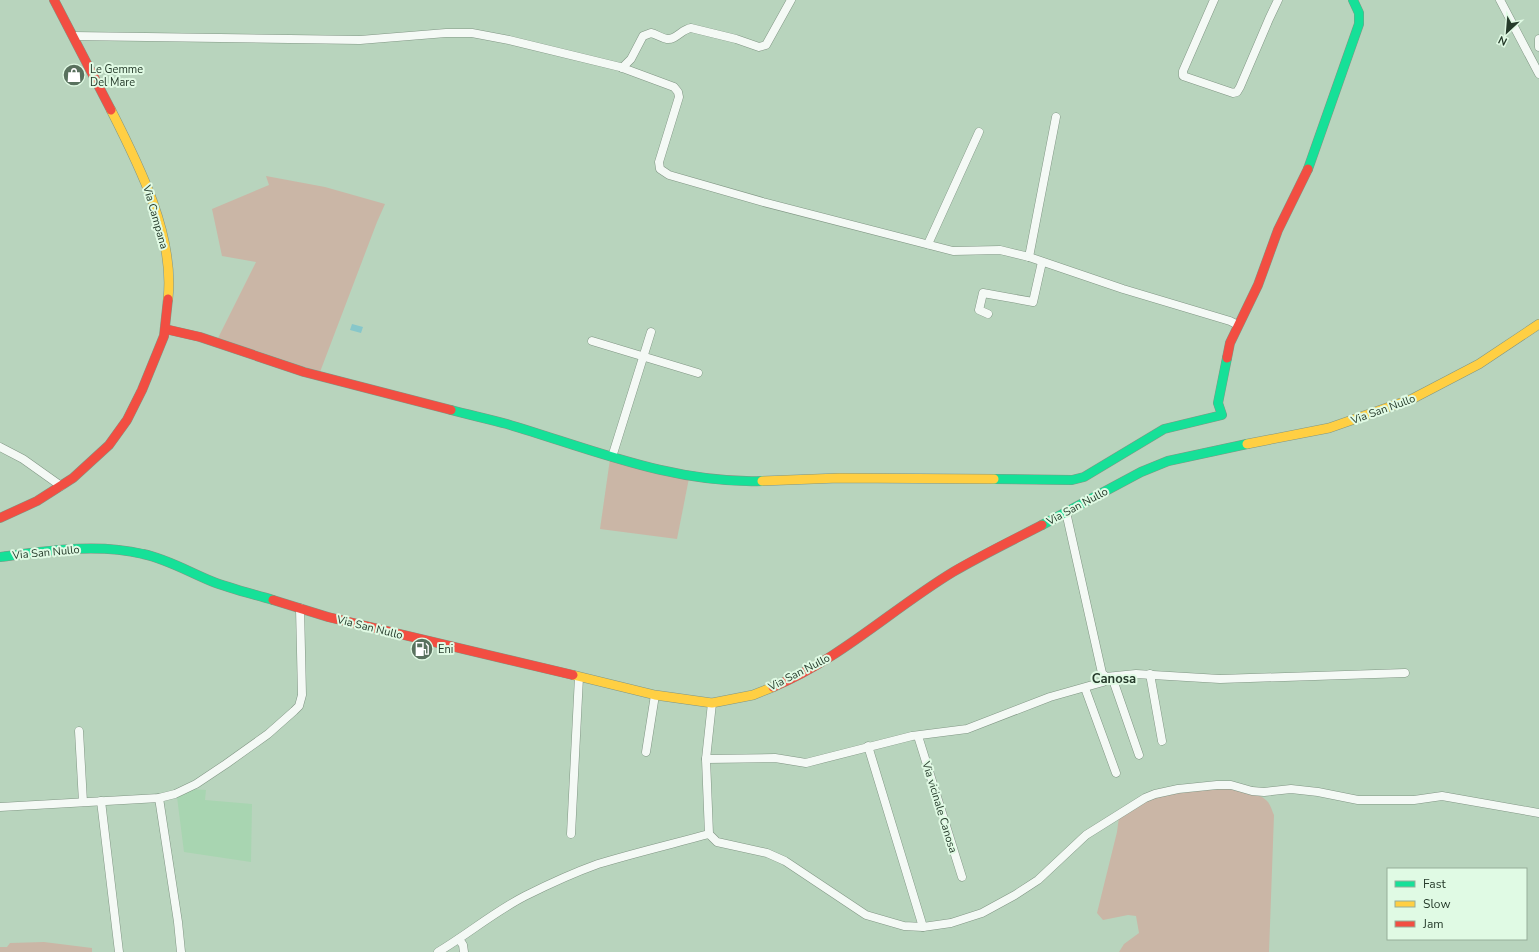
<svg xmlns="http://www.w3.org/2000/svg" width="1539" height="952" viewBox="0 0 1539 952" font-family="'Nunito Sans',sans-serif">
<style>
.built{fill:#a8d5b1}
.green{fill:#cab6a6}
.water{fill:#87c7ca}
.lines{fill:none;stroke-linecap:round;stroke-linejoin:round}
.street-casing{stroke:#809684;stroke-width:9}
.fast-casing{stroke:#809684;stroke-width:10}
.slow-casing{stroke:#809684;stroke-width:10}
.jam-casing{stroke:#809684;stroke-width:10}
.street{stroke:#f4f9f5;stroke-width:8}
.fast{stroke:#16e098;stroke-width:9}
.slow{stroke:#ffcf43;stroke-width:9}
.jam{stroke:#f24e42;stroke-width:9}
.labels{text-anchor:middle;stroke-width:4;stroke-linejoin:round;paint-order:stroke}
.poi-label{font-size:11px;fill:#263b2b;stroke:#e0fae4;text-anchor:start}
.street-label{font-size:11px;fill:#263b2b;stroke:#e0fae4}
.quarter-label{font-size:13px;font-weight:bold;fill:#263b2b;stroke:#e0fae4}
</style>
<rect width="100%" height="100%" fill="#b8d4bd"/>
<polygon class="built" points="193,789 206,790 205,800 252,804 251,862 184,852 177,797"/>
<g class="green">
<polygon points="266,176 325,187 385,204 377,222 320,372 218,338 256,262 222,256 212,209 269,185"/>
<polygon points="610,459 689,478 677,539 600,529"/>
<path d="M 1228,789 C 1240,791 1260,792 1268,802 C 1271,806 1272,811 1274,815 L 1269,952 L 1119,952 L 1124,944 L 1139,933 L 1136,916 L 1128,915 L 1103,920 L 1097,913 L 1117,832 L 1119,817 C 1128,812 1138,805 1148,801 C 1173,790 1201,790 1228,789 Z"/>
<polygon points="44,942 92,948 92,952 0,952 0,947 7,947 10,943"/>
</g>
<polygon class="water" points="352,324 363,327 361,333 350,330"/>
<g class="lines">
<g class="street-casing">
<g id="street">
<polyline points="1214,0 1183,71 1183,76 1233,93 1237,92 1240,87 1269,19 1278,0"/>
<polyline points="1500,0 1539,74"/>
<polyline points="73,36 360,40 446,33 472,33 509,40 620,67 674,87 678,92 679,97 659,162 660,169 669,175 763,202 953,251 1000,250 1029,257 1123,289 1230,321 1238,325"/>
<polyline points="1539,39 1539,47"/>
<path d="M 622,68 L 631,59 L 643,36 L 651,33 C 656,34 661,38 667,39 C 676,40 682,29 691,28 L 736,39 L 759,47 L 766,45 L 791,0"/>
<polyline points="928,244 979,132"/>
<polyline points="1029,257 1056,117"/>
<polyline points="988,314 979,310 983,293 1033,302 1042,262"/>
<polyline points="592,341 698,373"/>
<polyline points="0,447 23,459 61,486"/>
<polyline points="612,457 651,332"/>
<polyline points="1066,512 1102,673 1106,677 1136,674 1220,679 1405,673"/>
<polyline points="1150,674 1162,741"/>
<polyline points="1085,688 1116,773"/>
<polyline points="712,703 706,759 709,834 717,842 767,853 785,861 866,915 904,926 923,927 951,923 982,913 1015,895 1038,880 1086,835 1145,798 1155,794 1178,789 1217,785 1231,785 1252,791 1264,792 1291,789 1318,792 1358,800 1414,800 1442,796 1539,813"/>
<polyline points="79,731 83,802"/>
<polyline points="918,736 962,877"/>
<polyline points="868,746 923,927"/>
<polyline points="646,752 655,695"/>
<polyline points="706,759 775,758 806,763 912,736 967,729 1050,697 1103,682 1112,677 1139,755"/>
<polyline points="159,798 178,922 181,952"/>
<polyline points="101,801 119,952"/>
<polyline points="0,807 159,798 175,794 196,784 226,764 268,734 294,711 299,706 302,695 300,608"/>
<polyline points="571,834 579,677"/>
<polyline points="459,939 463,945 464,952"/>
<path d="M 438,952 C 468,934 494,912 525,896 C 549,884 573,873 598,864 C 634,853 672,844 709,834"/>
</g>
</g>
<g class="fast-casing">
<g id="fast">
<polyline points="1308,169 1359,24 1359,13 1353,0"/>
<path d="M 451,410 C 470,415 489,419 507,424 C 591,449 673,484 762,481"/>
<polyline points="994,479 1072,480 1084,477 1164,429 1222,415 1218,403 1227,358"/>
<polyline points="1042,525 1141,472 1168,461 1247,444"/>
<path d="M 0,557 C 47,551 96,543 143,554 C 167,559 189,572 211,581 C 231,589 253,594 273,600"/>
</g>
</g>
<g class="slow-casing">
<g id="slow">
<path d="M 111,110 C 139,165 175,236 168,299"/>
<polyline points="1247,444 1329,428 1412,399 1479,364 1539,324"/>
<polyline points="762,481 839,478 994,479"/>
<polyline points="573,675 655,695 712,703 753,695 773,687"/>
</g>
</g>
<g class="jam-casing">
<g id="jam">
<polyline points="54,0 111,110"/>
<polyline points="165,329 200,337 304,372 451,410"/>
<polyline points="1227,358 1230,343 1258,285 1278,230 1308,169"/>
<polyline points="0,518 37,501 73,478 109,445 127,420 142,390 164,336 168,299"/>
<polyline points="273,600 328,617 573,675"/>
<path d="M 773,687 C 839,660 892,609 953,572 C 982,555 1013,540 1042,525"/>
</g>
</g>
<use href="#street" class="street"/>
<use href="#fast" class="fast"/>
<use href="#slow" class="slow"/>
<use href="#jam" class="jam"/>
</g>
<defs>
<g id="shop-disc" transform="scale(1.15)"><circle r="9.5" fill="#59715e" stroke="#e0fae4"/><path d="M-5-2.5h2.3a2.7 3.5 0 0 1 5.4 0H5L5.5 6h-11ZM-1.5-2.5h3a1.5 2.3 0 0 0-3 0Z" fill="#fff"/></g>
<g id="fuel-disc" transform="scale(1.15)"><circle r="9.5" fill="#59715e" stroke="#e0fae4"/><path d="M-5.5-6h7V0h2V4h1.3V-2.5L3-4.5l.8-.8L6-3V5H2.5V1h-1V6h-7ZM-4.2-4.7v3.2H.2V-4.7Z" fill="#fff"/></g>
</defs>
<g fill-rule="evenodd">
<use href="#shop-disc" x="74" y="75"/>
<use href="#fuel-disc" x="422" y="649"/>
</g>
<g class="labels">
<g class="poi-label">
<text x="90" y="73">Le Gemme<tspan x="90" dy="13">Del Mare</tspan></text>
<text x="438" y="653">Eni</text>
</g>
<g class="street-label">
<text transform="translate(156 217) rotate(74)" y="4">Via Campana</text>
<text transform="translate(1383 409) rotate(-20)" y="4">Via San Nullo</text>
<text transform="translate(1077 506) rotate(-28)" y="4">Via San Nullo</text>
<text transform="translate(46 552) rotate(-5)" y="4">Via San Nullo</text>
<text transform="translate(370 627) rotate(14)" y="4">Via San Nullo</text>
<text transform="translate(799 672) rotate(-27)" y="4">Via San Nullo</text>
<text transform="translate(940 807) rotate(73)" y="4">Via vicinale Canosa</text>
</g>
<g class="quarter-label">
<text x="1114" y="683">Canosa</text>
</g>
</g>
<rect x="1387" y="868" width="140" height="72" fill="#e0fae4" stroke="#96ae9a"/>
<rect x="1395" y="881" width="20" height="6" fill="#16e098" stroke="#96ae9a"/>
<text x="1423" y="888" font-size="12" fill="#263b2b">Fast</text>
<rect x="1395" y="901" width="20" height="6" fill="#ffcf43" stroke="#96ae9a"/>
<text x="1423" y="908" font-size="12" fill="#263b2b">Slow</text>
<rect x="1395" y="921" width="20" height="6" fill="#f24e42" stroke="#96ae9a"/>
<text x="1423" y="928" font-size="12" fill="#263b2b">Jam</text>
<g transform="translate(1507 32) rotate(206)" stroke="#e0fae4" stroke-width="3" paint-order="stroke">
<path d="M0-3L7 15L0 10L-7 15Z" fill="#263b2b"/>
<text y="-6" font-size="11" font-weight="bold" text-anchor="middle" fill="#263b2b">N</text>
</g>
</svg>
